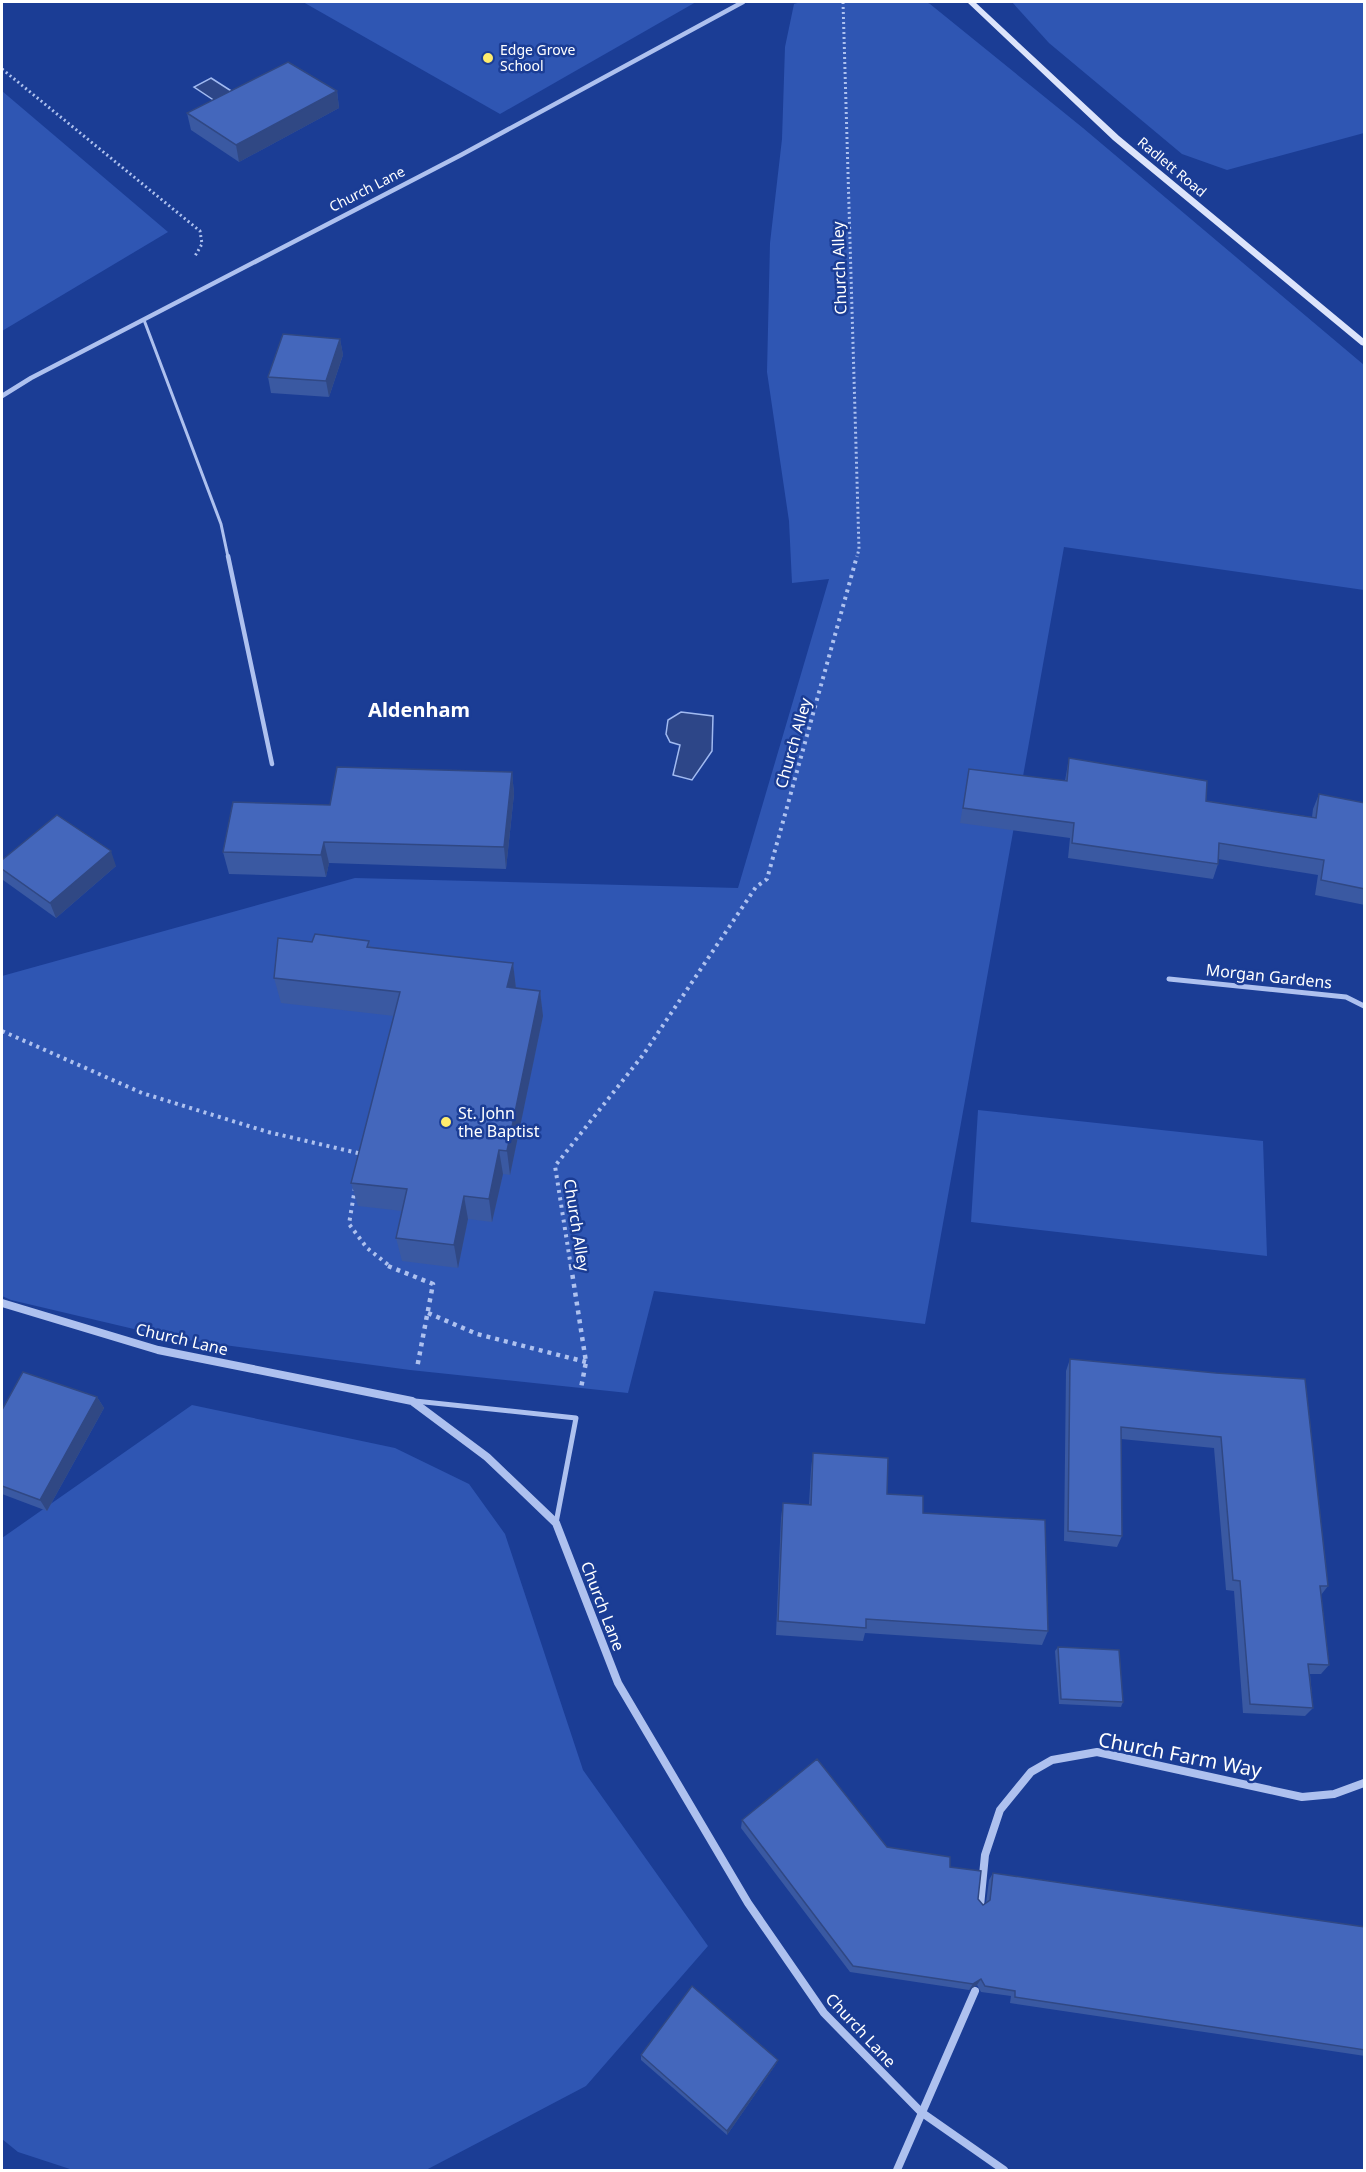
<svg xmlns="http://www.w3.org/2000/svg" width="1366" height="2172" viewBox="0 0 1366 2172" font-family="'Noto Sans',sans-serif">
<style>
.green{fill:#2f56b3}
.water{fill:#2d4688;stroke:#a1baf1;stroke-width:1.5}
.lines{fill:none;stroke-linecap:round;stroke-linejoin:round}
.path-far2{stroke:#aec1ef;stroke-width:3;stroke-dasharray:2 3;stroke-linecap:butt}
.path-far1{stroke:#aec1ef;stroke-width:4;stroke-dasharray:3 4.5;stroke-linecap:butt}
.path{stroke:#aec1ef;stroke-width:4.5;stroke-dasharray:4 5;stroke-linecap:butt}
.service-far2{stroke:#aec1ef;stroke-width:3}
.service-far1{stroke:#aec1ef;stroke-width:4.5}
.service{stroke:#aec1ef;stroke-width:5}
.minor-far2{stroke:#aec1ef;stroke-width:4.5}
.minor-far1{stroke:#aec1ef;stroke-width:5}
.minor{stroke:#aec1ef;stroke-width:8}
.secondary{fill:#dce4fb;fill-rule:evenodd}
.wall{fill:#3a59a2}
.shaded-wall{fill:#304884}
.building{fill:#4467bc;stroke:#304884;stroke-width:1.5}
.poi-dot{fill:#ffec6d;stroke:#1b3d95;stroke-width:2}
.labels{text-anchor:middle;stroke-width:5;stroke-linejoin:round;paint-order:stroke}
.far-poi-label{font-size:14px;fill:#fff;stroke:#1b3d95;text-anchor:start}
.far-street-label{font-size:14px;fill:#fff;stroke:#1b3d95}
.street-label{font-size:16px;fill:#fff;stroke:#1b3d95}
.poi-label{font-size:16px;fill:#fff;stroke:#1b3d95;text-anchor:start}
.quarter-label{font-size:20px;font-weight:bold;fill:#fff;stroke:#1b3d95}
.near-street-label{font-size:20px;fill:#fff;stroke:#1b3d95}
</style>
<rect width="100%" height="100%" fill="#1b3d95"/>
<g class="green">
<polygon points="303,2 696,2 500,114"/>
<polygon points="801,2 926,2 930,4 1083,128 1364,365 1364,590 1064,547 925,1324 654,1291 628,1393 410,1370 172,1338 11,1300 2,1296 2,976 355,878 738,888 829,579 792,583 789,521 767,372 770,243 782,139 785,47 794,4"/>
<polygon points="1012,2 1364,2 1364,133 1227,170 1182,154 1049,43"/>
<polygon points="2,91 168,232 2,331"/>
<polygon points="978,1110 1263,1141 1267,1256 971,1222"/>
<polygon points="192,1405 395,1448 469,1484 505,1534 583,1770 708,1946 586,2086 426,2170 73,2170 18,2152 2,2139 2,1538"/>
</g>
<g class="water">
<polygon points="211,78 236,94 218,103 194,87"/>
<polygon points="681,712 713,716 712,751 692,780 673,775 680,745 670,742 666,734 668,720"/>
</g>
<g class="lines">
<g class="path-far2">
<polyline points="843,2 859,549 857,557"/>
<polyline points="2,69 200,231 202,244 195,256"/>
</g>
<g class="path-far1">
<polyline points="2,1031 142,1093 268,1132 362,1154"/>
<polyline points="355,1188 349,1224 367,1248 391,1267"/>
<polyline points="571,1267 555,1166 643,1055 756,887 767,879 857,556"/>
</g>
<g class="path">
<polyline points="388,1266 433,1284 417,1368"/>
<polyline points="571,1266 586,1362 581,1388"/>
<polyline points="428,1313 477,1334 586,1362"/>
</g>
<polyline class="service-far2" points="144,320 221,524 228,557"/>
<polyline class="service-far1" points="228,556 272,764"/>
<polyline class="service" points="415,1401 576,1418 556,1523"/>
<polyline class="minor-far2" points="2,396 31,378 461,155 743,2"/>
<polyline class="minor-far1" points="1169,979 1346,997 1364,1006"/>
<g class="minor">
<polyline points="2,1303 158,1350 412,1401 487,1457 556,1523 618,1683 748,1903 824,2013 921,2112 1004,2170"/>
<polyline points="980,1906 985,1855 1000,1810 1031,1772 1052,1760 1097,1752 1302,1797 1334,1794 1364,1783"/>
<polyline points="897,2170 975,1991"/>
</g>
<polygon class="secondary" points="967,2 975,2 1119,136 1364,339 1364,346 1361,345 1113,140"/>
</g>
<g class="wall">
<polygon points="337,91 339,108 239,162 191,130 187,113"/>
<polygon points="340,339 343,355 329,397 271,393 268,377"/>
<polygon points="1069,758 1206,801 1312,817 1313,809 1319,794 1365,803 1365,905 1315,895 1318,875 1218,859 1218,864 1213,879 1068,858 1070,838 960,823 969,769 1065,781"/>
<polygon points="512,772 514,794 506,869 329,863 326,877 229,874 223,852 330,805"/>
<polygon points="2,860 116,866 56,918 3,880 2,878"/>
<polygon points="369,941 371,948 513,963 516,988 540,991 543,1016 510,1175 503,1174 492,1222 468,1219 458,1268 402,1261 396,1238 402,1211 358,1206 351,1183 394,1016 281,1003 274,978 312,942"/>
<polygon points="1070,1359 1216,1373 1328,1586 1321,1595 1329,1665 1321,1674 1310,1674 1313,1708 1305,1716 1243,1713 1234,1591 1226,1590 1214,1448 1121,1439 1122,1536 1117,1547 1064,1541 1066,1371"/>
<polygon points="97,1397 104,1408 47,1511 2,1494 2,1410"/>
<polygon points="813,1453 923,1513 1048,1631 1042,1645 865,1633 863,1641 776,1635 781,1518 783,1503 809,1505 811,1469"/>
<polygon points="1058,1647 1123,1702 1121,1707 1059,1704 1055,1651"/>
<polygon points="742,1820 887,1847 950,1867 983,1905 986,1903 989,1880 993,1873 1365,1927 1365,2056 1010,2003 1011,1996 981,1992 977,1985 969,1990 850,1972 741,1828"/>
<polygon points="641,2055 778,2060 776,2064 727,2135 641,2060"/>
</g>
<g class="shaded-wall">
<polygon points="337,91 339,108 239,162 236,145"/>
<polygon points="340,339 343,355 329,397 326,381"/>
<polygon points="512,772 514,794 506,869 504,847"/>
<polygon points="324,842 329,863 326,877 321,855"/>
<polygon points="111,851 116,866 56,918 50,903"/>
<polygon points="513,963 516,989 507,987"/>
<polygon points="540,991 543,1016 510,1175 507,1151"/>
<polygon points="499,1150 503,1174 492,1222 489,1199"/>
<polygon points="464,1196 468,1219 458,1268 454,1245"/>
<polygon points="97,1397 104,1408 47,1511 40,1500"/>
<polygon points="981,1979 977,1985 969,1990 973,1984"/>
<polygon points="778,2060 776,2064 727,2135 727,2131"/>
</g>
<g class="building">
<polygon points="288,62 337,91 236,145 187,113"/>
<polygon points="283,334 340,339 326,381 268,377"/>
<polygon points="1069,758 1207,781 1206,801 1316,818 1319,794 1365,803 1365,889 1321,880 1324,860 1219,843 1218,864 1072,843 1074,823 963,808 969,769 1067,781"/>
<polygon points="337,767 512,772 504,847 324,842 321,855 223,852 233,802 330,805"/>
<polygon points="57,815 111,851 50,903 2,869 2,860"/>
<polygon points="315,934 369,941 367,947 513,963 507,987 540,991 507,1151 499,1150 489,1199 464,1196 454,1245 396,1238 407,1189 351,1183 400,992 274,978 278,938 312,942"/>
<polygon points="1070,1359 1216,1373 1305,1379 1328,1586 1320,1586 1329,1665 1308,1664 1313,1708 1250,1704 1240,1581 1233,1580 1221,1437 1121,1427 1122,1536 1068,1531"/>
<polygon points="23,1372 97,1397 40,1500 2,1486 2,1410"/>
<polygon points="813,1453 888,1458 887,1494 923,1496 923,1513 1045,1520 1048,1631 866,1619 866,1628 778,1621 783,1503 811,1505"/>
<polygon points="1058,1647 1119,1650 1123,1702 1061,1699"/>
<polygon points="817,1759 887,1847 950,1857 950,1867 981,1871 978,1899 983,1905 990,1900 993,1873 1365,1927 1365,2050 1015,1997 1015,1991 985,1986 981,1979 973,1984 853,1966 742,1820"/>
<polygon points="692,1986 778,2060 727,2131 641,2055"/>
</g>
<g class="poi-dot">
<circle cx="488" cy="58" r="6"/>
<circle cx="446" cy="1122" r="6"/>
</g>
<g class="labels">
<g class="far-poi-label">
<text x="500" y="55">Edge Grove<tspan x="500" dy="16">School</tspan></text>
</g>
<g class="far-street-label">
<text transform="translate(1172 167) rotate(40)" y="5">Radlett Road</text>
<text transform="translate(367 189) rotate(-27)" y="5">Church Lane</text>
</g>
<g class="street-label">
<text transform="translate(839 268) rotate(-92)" y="6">Church Alley</text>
<text transform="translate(793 743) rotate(-74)" y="6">Church Alley</text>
<text transform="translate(1269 976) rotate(6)" y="6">Morgan Gardens</text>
<text transform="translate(577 1225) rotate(81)" y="6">Church Alley</text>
<text transform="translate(182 1339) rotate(13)" y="6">Church Lane</text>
<text transform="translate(603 1606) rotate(69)" y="6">Church Lane</text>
<text transform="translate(861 2030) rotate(47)" y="6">Church Lane</text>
</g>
<g class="poi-label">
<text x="458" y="1119">St. John<tspan x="458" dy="18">the Baptist</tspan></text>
</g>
<g class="quarter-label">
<text x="419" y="717">Aldenham</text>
</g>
<g class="near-street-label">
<text transform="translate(1180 1755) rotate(11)" y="7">Church Farm Way</text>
</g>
</g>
<rect width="1366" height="2172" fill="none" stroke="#ffffff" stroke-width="6"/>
</svg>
